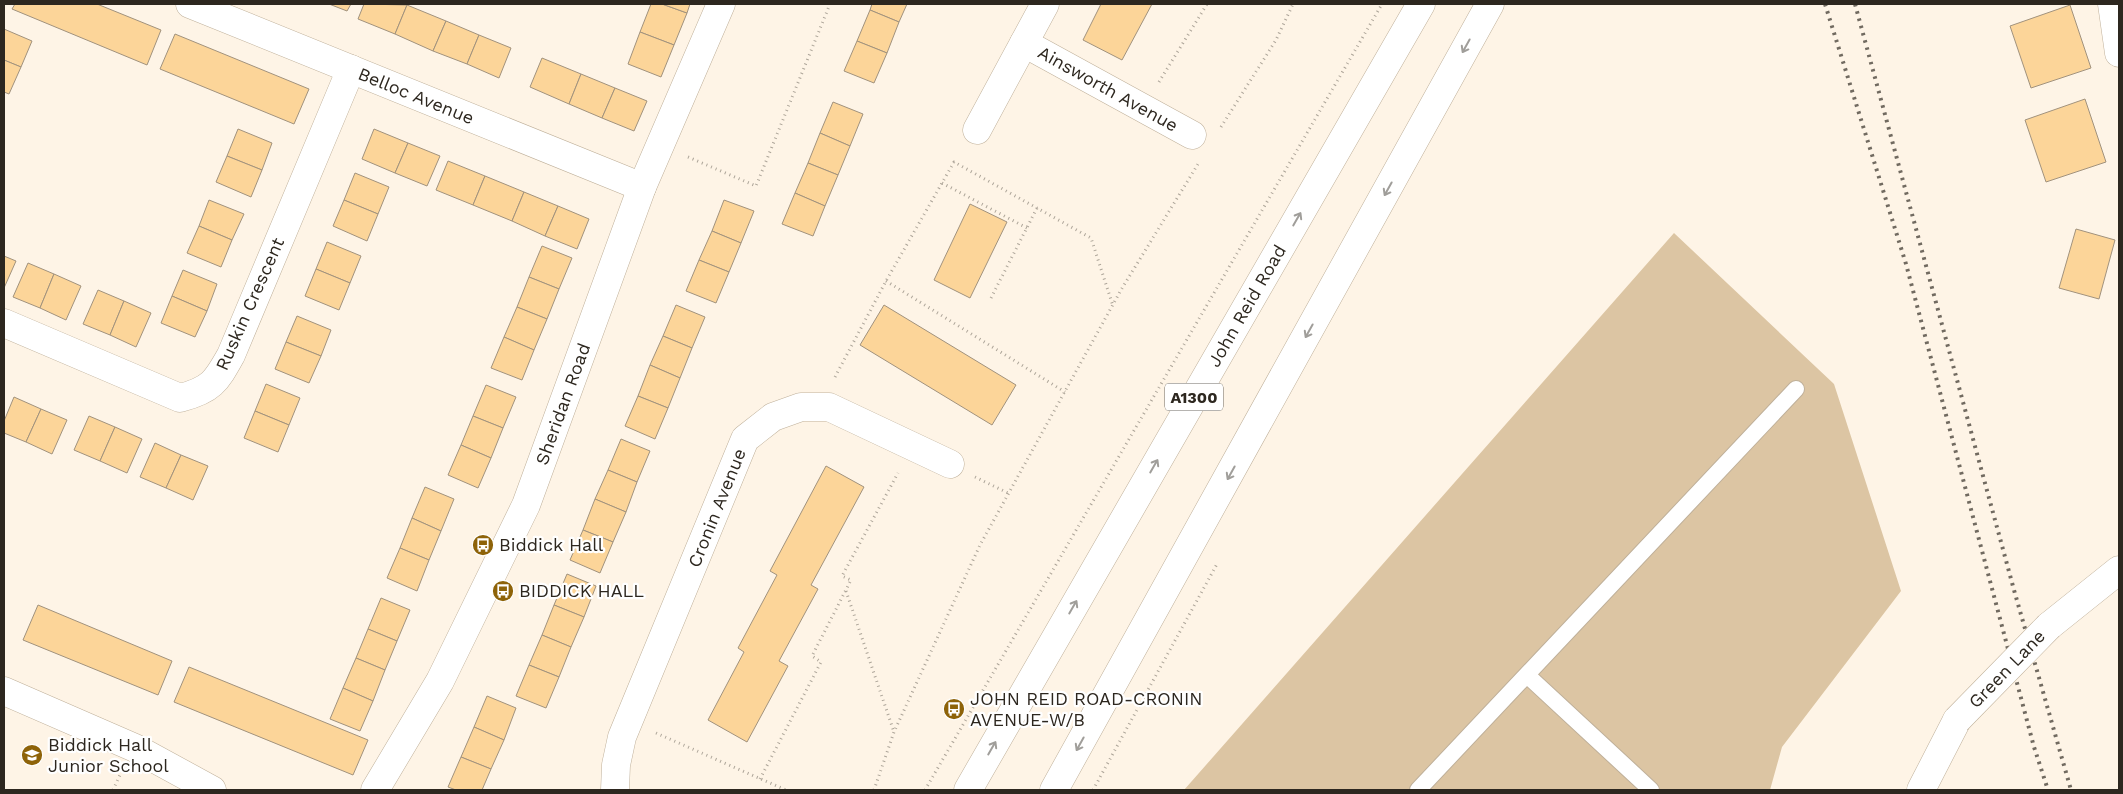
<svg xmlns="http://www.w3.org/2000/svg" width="2123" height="794" viewBox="0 0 2123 794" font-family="'Work Sans',sans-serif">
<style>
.green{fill:#dcc5a3}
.building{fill:#fcd599;stroke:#a1927d}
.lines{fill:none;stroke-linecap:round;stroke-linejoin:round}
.service-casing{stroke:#bfb09a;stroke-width:18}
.minor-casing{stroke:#bfb09a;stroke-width:29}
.tertiary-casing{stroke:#bfb09a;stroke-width:29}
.trunk-casing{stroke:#bfb09a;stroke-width:29}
.path{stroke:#ada599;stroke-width:3;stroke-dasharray:1 4;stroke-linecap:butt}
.service{stroke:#fff;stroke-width:16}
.minor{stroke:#fff;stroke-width:28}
.tertiary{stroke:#fff;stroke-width:28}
.trunk{stroke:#fff;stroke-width:28}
.rail{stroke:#716a60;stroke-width:4;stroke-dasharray:2.5 5;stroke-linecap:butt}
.tertiary-bridge-casing{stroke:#bfb09a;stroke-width:29;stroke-linecap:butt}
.tertiary-bridge{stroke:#fff;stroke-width:28}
.oneway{stroke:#a09e9a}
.labels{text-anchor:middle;stroke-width:4.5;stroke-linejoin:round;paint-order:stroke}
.shield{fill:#fff;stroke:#6c6862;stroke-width:1}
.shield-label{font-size:16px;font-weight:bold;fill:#2d271f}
.street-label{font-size:18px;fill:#2d271f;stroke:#fff}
.poi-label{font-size:18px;fill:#2d271f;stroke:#fff;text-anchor:start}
</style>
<rect width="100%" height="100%" fill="#fef4e6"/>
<polygon class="green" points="1674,233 1834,384 1901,591 1782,747 1770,790 1184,790"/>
<g class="building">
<polygon points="15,4 97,4 161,30 147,65 12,9"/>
<polygon points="329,4 351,4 347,11"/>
<polygon points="364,4 407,5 395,34 358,19"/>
<polygon points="651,4 662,4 687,13 674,45 640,32"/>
<polygon points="662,4 690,4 687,13"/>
<polygon points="872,4 907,4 899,22 870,10"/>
<polygon points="1101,4 1152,4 1122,60 1083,40"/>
<polygon points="407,5 446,21 433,51 395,34"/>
<polygon points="2070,5 2091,68 2031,88 2010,26"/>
<polygon points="870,10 899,22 887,53 857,41"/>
<polygon points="446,21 479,35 467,64 433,51"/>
<polygon points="4,29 32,41 21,67 4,60"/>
<polygon points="640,32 674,45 661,77 628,64"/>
<polygon points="175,34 309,89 294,124 160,69"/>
<polygon points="479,35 511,48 499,78 467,64"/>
<polygon points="857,41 887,53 874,83 844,71"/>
<polygon points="542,58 581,74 569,104 530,87"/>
<polygon points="4,60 21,67 9,94 4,92"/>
<polygon points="581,74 615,88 602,118 569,104"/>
<polygon points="615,88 647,101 634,131 602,118"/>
<polygon points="2085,99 2106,162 2046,182 2025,120"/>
<polygon points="833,102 863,114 850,146 820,133"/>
<polygon points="238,129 272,143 262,170 227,156"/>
<polygon points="374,129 408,143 395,173 362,159"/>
<polygon points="820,133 850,146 838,175 808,163"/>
<polygon points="408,143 440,156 427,186 395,173"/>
<polygon points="227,156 262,170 251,197 216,182"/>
<polygon points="448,161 485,176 473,205 436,190"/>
<polygon points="808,163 838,175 825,206 795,193"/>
<polygon points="355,173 389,187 378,214 344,200"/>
<polygon points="485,176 524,192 512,221 473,205"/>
<polygon points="524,192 558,206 545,236 512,221"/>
<polygon points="795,193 825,206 813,236 782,224"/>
<polygon points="209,200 244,214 232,240 199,226"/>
<polygon points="344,200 378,214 367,241 333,226"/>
<polygon points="724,200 754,211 741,243 712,231"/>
<polygon points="970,204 1007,222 970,298 934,280"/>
<polygon points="558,206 589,219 577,249 545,236"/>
<polygon points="199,226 232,240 221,267 187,253"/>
<polygon points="2076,229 2115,240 2099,299 2059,288"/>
<polygon points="712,231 741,243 729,272 699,260"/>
<polygon points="327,242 361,256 350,283 316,269"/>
<polygon points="542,246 572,258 559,289 529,277"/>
<polygon points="4,256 16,261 4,288"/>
<polygon points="699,260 729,272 716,303 686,291"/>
<polygon points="28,263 54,274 40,308 13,297"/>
<polygon points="316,269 350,283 339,310 305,296"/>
<polygon points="183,270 217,284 207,311 172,296"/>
<polygon points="54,274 81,286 66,320 40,308"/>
<polygon points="529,277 559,289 547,319 517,307"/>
<polygon points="98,290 124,301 110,335 83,324"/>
<polygon points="172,296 207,311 195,337 161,323"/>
<polygon points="124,301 151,313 136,347 110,335"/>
<polygon points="676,305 705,317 692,348 663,336"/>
<polygon points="884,305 1016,385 992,425 860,345"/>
<polygon points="517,307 547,319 534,350 504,337"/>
<polygon points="297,316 331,330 321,356 286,342"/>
<polygon points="663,336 692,348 680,378 650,365"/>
<polygon points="504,337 534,350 522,380 491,368"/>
<polygon points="286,342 321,356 309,383 275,369"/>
<polygon points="650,365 680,378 668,408 638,396"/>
<polygon points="266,384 300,398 289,425 255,411"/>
<polygon points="486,385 516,397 503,428 473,416"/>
<polygon points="638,396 668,408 655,439 625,426"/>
<polygon points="14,397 41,409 26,442 4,433 4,421"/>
<polygon points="41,409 67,420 52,454 26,442"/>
<polygon points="255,411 289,425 278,452 244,438"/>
<polygon points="89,416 115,427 100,461 74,450"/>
<polygon points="473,416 503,428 491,458 461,445"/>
<polygon points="115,427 142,439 127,473 100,461"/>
<polygon points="621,439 650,451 637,482 608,470"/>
<polygon points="155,443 181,455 166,488 140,477"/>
<polygon points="461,445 491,458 478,488 448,475"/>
<polygon points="181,455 208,466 193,500 166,488"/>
<polygon points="826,466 864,487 811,585 818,589 779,661 788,666 747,742 708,720 744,652 738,648 777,575 770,571"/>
<polygon points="608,470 637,482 626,512 595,499"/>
<polygon points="425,487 454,499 441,531 412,518"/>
<polygon points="595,499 626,512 613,542 583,530"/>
<polygon points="412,518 441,531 429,560 400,548"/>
<polygon points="583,530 613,542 600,573 570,560"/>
<polygon points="400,548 429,560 417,591 387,578"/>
<polygon points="567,574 596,586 584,617 554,605"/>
<polygon points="381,598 410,610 397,641 368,629"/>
<polygon points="38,605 172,661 158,695 23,640"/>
<polygon points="554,605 584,617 571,647 542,635"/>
<polygon points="368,629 397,641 385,670 356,658"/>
<polygon points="542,635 571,647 559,677 529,665"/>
<polygon points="356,658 385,670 373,701 343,688"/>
<polygon points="529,665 559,677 546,708 516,696"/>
<polygon points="189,667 368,740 353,775 174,702"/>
<polygon points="343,688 373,701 360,731 330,719"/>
<polygon points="487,696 516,708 504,740 474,727"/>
<polygon points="474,727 504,740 491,769 461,757"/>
<polygon points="461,757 491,769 482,790 456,790 448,787"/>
</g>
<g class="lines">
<g class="service-casing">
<g id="service">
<polyline points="1527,675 1651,790"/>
<polyline points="1418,790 1796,389"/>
</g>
</g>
<g class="minor-casing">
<g id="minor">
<polyline points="190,4 642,187"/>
<polyline points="2112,4 2119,53"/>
<polyline points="1024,43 1192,135"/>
<polyline points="977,130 1045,4"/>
<path d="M 4,323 L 180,398 C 211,390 216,382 231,355 L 351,69"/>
<polyline points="4,691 135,748 212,790"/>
<polyline points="375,790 440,681 526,505 642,187 721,4"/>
<polyline points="615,790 616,765 622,737 745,439 773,417 801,407 829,407 950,464"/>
</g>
</g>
<g class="tertiary-casing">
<g id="tertiary">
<polyline points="2049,626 2119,570"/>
<polyline points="1921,790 1957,720"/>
</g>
</g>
<g class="trunk-casing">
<g id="trunk">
<polyline points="968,790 1421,4"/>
<polyline points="1054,790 1490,4"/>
</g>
</g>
<g class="path">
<polyline points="1159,82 1207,4"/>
<polyline points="1221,127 1276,40 1293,4"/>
<polyline points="688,157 756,186 830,4"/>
<polyline points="942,183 1027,228"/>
<polyline points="886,281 1065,392"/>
<polyline points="991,298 1037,208"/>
<polyline points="835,377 886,281 954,162 1091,238 1113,306"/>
<polyline points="975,477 1008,493"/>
<polyline points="846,591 894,732"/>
<polyline points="656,733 786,790"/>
<polyline points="760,779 821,662 812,656 851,580 842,576 898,473"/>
<polyline points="113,790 120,775"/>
<polyline points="874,790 894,732 980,545 1121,290 1198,164"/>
<polyline points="925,790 1382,4"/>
<polyline points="1093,790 1217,564"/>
</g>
<use href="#service" class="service"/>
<use href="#minor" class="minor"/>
<use href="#tertiary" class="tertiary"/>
<use href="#trunk" class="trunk"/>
<g class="rail">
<polyline points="1825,4 1906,264 2034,747 2048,790"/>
<polyline points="1855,4 2014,590 2071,790"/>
</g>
<g class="tertiary-bridge-casing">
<polyline id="tertiary-bridge" points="1957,720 2049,626"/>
</g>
<use href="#tertiary-bridge" class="tertiary-bridge"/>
</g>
<defs><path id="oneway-shaft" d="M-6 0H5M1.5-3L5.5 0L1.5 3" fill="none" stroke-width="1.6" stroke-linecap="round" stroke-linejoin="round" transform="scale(1.25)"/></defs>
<g class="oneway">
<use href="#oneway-shaft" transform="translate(1466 46) rotate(119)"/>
<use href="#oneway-shaft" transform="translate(1388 189) rotate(119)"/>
<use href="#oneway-shaft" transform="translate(1297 219) rotate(-60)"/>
<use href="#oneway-shaft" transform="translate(1309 331) rotate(119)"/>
<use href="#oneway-shaft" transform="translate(1154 466) rotate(-60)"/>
<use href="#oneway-shaft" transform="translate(1231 473) rotate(119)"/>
<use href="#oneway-shaft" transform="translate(1073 607) rotate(-60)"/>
<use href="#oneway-shaft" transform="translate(1080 744) rotate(119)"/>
<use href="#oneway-shaft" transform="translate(992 748) rotate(-60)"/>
</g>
<defs>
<g id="bus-disc" transform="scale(1.125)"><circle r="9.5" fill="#8e6309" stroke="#fff"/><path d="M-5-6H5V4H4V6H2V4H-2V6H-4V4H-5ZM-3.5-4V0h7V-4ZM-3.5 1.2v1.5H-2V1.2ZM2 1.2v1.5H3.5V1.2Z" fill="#fff"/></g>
<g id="school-disc" transform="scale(1.125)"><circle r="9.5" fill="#8e6309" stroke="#fff"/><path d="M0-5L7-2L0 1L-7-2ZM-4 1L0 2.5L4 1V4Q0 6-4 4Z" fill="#fff"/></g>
</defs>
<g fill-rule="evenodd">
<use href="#bus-disc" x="483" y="545"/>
<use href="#bus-disc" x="503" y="591"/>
<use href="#bus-disc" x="954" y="709"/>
<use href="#school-disc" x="32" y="755"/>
</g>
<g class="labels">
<rect class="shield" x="1165" y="383.5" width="58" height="27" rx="4"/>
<g class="shield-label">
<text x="1194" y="403">A1300</text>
</g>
<g class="street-label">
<text transform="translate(1108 89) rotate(29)" y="6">Ainsworth Avenue</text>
<text transform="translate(416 96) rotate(22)" y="6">Belloc Avenue</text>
<text transform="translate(250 304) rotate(-66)" y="6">Ruskin Crescent</text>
<text transform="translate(1247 306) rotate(-60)" y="6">John Reid Road</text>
<text transform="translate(563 404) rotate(-70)" y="6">Sheridan Road</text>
<text transform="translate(717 508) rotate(-68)" y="6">Cronin Avenue</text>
<text transform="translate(2007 669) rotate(-46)" y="6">Green Lane</text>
</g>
<g class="poi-label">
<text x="499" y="551">Biddick Hall</text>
<text x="519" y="597">BIDDICK HALL</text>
<text x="970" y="705">JOHN REID ROAD-CRONIN<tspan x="970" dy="21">AVENUE-W/B</tspan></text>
<text x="48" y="751">Biddick Hall<tspan x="48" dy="21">Junior School</tspan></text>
</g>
</g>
<rect width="2123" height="794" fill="none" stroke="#2d271f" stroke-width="10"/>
</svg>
